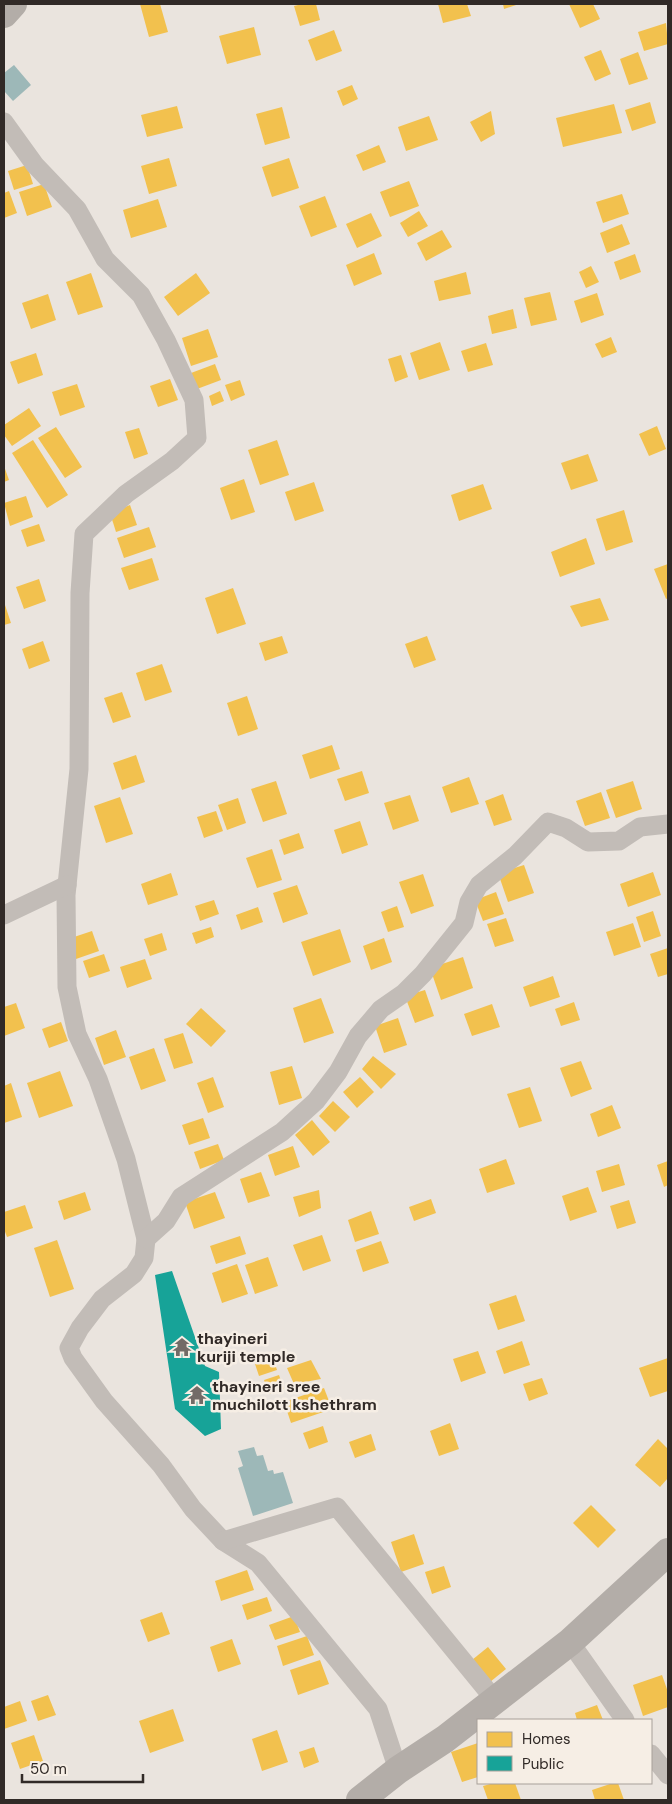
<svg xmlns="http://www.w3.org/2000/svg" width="672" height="1804" viewBox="0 0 672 1804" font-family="'DM Sans',sans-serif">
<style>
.water{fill:#9db8b8}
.homes{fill:#f2c14e}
.public{fill:#17a398}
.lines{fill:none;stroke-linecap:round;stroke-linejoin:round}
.minor{stroke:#c2bcb7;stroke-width:19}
.secondary{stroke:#b3ada8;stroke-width:28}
.labels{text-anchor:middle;stroke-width:5;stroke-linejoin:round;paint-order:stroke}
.poi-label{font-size:16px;font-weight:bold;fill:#312a27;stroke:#f6eee5;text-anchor:start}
</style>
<rect width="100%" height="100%" fill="#eae4de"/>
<g class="water">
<polygon points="14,65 31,85 13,101 4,91 4,73"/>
<polygon points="254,1447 257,1456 263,1455 268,1471 273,1470 274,1474 283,1472 293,1503 253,1516 238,1468 243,1466 238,1451"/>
</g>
<g class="homes">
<polygon points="140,4 160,4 168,32 149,37"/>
<polygon points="302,4 316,4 320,20 300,26 294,6"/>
<polygon points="438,4 467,4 471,16 443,23"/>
<polygon points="503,4 519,4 504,9"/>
<polygon points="569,4 593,4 600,19 580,28"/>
<polygon points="666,23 668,44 644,51 638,32"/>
<polygon points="254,27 261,55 227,64 219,36"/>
<polygon points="334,30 342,51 316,61 308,40"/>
<polygon points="601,50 611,74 595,81 584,57"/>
<polygon points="638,52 648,79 629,85 620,59"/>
<polygon points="352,85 358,99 343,106 337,91"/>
<polygon points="650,102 656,123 632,131 625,110"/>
<polygon points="614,104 622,133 563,147 556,118"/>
<polygon points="177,106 183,128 147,137 141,115"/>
<polygon points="282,107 290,138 265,145 256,114"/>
<polygon points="491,111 495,134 481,142 470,122"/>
<polygon points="429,116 438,140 406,151 398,127"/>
<polygon points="379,145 386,162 363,171 356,155"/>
<polygon points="169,158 177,186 149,194 141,166"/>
<polygon points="289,158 299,188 272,197 262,167"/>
<polygon points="27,165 33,184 14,190 8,171"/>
<polygon points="409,181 419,206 390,217 380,192"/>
<polygon points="44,184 52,207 27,216 19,192"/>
<polygon points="9,191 17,213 4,218 4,193"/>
<polygon points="622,194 629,214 603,223 596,202"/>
<polygon points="325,196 337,227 311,237 299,206"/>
<polygon points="158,199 167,227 131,238 123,210"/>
<polygon points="419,211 428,226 408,237 400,223"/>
<polygon points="371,213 382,236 357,248 346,224"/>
<polygon points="622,224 630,244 607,253 600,233"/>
<polygon points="442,230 452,247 426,261 417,243"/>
<polygon points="374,253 382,274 354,286 346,265"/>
<polygon points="635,254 641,272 620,280 614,262"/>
<polygon points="591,266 599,282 586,288 579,272"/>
<polygon points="466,272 471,294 439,301 434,281"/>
<polygon points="91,273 103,307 78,315 66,282"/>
<polygon points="196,273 210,293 178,316 164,297"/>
<polygon points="550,292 557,320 531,326 524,298"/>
<polygon points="597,293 604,315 581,323 574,301"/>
<polygon points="48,294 56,320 31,329 22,303"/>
<polygon points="513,309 517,328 492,334 488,316"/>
<polygon points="208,329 218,357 191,366 182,338"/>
<polygon points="611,337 617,352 602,358 595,344"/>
<polygon points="440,342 450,370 419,380 410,353"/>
<polygon points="486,343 493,365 468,372 461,351"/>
<polygon points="36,353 43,375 18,384 10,362"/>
<polygon points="401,355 408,377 395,382 388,359"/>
<polygon points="215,364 221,380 197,389 191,373"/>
<polygon points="170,379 178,400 158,407 150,386"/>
<polygon points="240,380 245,395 231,401 225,385"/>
<polygon points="77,384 85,407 60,416 52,392"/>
<polygon points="220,391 224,401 212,406 209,396"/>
<polygon points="29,408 41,426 12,446 4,435 4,425"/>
<polygon points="657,426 666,449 649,456 639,434"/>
<polygon points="56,427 82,467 65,478 38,438"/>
<polygon points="139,428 148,454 134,459 125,432"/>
<polygon points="33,440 68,495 47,508 12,453"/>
<polygon points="277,440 289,475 260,485 248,450"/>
<polygon points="588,454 598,481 571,490 561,463"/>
<polygon points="4,466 9,480 4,482"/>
<polygon points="244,479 255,512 231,520 220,488"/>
<polygon points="314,482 324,511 295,521 285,492"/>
<polygon points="483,484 492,509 459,521 451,495"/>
<polygon points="26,496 33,517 10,526 4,503"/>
<polygon points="130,505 137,525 116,532 110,513"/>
<polygon points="624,510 633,542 606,551 596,519"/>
<polygon points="39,524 45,541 27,547 21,530"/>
<polygon points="149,527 156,547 124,558 117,538"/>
<polygon points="586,538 595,564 560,577 551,552"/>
<polygon points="152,558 159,580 129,590 121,568"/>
<polygon points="668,564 668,598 666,599 654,569"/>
<polygon points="39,579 46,601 24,609 16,587"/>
<polygon points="233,588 246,624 217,634 205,598"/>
<polygon points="600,598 609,620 581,627 570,606"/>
<polygon points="4,602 11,623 4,625"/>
<polygon points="282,636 288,653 265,661 259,643"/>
<polygon points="427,636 436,660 414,668 405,644"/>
<polygon points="43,641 50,661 29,669 22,649"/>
<polygon points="162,664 172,692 145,701 136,673"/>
<polygon points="122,692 131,717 113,723 104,698"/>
<polygon points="247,696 258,729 238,736 227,703"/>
<polygon points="332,745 340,769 310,779 302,755"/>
<polygon points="136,755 145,782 122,790 113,763"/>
<polygon points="362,771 369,793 345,801 337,779"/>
<polygon points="469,777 479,804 451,813 442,787"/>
<polygon points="276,781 287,814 263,822 251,789"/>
<polygon points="633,781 642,809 616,818 606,790"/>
<polygon points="601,792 610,818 585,826 576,801"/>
<polygon points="503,794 512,820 494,826 485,801"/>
<polygon points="410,795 419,821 393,830 384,803"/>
<polygon points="120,797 133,834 106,843 94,806"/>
<polygon points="238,798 246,823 227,830 218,805"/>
<polygon points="216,811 223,831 204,838 197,817"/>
<polygon points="360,821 368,845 342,854 334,830"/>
<polygon points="299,833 304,848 284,855 279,840"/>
<polygon points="272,849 282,880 257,888 246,858"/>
<polygon points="524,865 534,893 508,902 498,873"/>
<polygon points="653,872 661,895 628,907 620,884"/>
<polygon points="171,873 178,895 148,905 141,884"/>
<polygon points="423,874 434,906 411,914 399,882"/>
<polygon points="297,885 308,914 283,923 273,893"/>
<polygon points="496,892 504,914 483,921 475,900"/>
<polygon points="214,900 219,914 200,921 195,906"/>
<polygon points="397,906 404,927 388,932 381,912"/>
<polygon points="258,907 263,922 241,930 236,915"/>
<polygon points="653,911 661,936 644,942 636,917"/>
<polygon points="506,918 514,941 495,947 487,924"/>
<polygon points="633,923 641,947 614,956 606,932"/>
<polygon points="211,927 214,937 196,944 192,933"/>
<polygon points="340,929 351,962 313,976 301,942"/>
<polygon points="92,931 99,951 76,959 68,939"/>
<polygon points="162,933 167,950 150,956 144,939"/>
<polygon points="384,938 392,962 371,970 363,946"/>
<polygon points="668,948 668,974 658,977 650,954"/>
<polygon points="104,954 110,971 89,978 83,961"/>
<polygon points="463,957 473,988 441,1000 430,968"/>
<polygon points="145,959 152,979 127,988 120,967"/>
<polygon points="553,976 560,997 530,1007 523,987"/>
<polygon points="425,990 434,1016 415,1023 405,996"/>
<polygon points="321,998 334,1033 304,1043 293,1008"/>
<polygon points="574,1002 580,1020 561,1026 555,1009"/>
<polygon points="16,1003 25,1028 4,1036 4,1007"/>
<polygon points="492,1004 500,1027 472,1036 464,1014"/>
<polygon points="201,1008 226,1031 211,1047 186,1024"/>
<polygon points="398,1018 407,1045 384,1053 375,1026"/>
<polygon points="61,1022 68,1041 49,1048 42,1029"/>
<polygon points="116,1030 126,1057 104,1065 95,1038"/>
<polygon points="183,1033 193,1063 174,1069 164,1039"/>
<polygon points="154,1048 166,1081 141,1090 129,1057"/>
<polygon points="373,1056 396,1074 381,1089 362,1069"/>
<polygon points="581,1061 592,1089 571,1097 560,1068"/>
<polygon points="292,1066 302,1098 279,1105 270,1072"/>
<polygon points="60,1071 73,1106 39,1118 27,1083"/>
<polygon points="213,1077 224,1107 208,1113 197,1083"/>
<polygon points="360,1077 374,1092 357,1108 343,1092"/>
<polygon points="11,1083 22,1117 4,1123 4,1086"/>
<polygon points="530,1087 542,1121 519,1128 507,1094"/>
<polygon points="333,1101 350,1117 335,1132 319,1116"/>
<polygon points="612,1105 621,1128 598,1137 590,1114"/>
<polygon points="203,1118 210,1138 189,1145 182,1125"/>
<polygon points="312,1120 330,1142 313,1156 295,1135"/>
<polygon points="218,1144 224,1160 200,1169 194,1152"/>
<polygon points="293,1146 300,1167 275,1176 268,1155"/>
<polygon points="506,1159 515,1184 487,1193 479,1169"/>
<polygon points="668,1161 668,1185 664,1187 657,1165"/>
<polygon points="619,1164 625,1185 602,1192 596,1171"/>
<polygon points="261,1172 270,1196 248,1203 240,1179"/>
<polygon points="588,1187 597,1212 570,1221 562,1196"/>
<polygon points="319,1190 321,1208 299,1217 293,1197"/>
<polygon points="85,1192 91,1210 64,1220 58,1201"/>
<polygon points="215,1192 225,1218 194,1229 185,1202"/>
<polygon points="431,1199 436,1213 414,1221 409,1207"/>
<polygon points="629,1200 636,1223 617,1229 610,1206"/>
<polygon points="25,1205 33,1228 7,1237 4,1229 4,1212"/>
<polygon points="371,1211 379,1234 355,1242 348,1220"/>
<polygon points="322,1235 331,1261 303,1271 293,1245"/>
<polygon points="240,1236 246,1254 216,1264 210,1246"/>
<polygon points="57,1240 74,1289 50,1297 34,1248"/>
<polygon points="381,1241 389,1263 363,1272 356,1250"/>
<polygon points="268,1257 278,1286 255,1294 245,1265"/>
<polygon points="237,1264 248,1294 222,1303 212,1273"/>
<polygon points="516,1295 525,1321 498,1330 489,1304"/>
<polygon points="522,1341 530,1365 504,1374 496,1351"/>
<polygon points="478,1351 486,1373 461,1382 453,1359"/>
<polygon points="271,1352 277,1370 259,1376 253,1358"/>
<polygon points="668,1358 668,1391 650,1397 639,1368"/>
<polygon points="311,1360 321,1379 294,1384 287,1368"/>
<polygon points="279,1375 284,1389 269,1394 264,1380"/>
<polygon points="542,1378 548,1394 529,1401 523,1384"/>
<polygon points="324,1388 332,1409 291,1423 284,1402"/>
<polygon points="450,1423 459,1449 439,1456 430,1431"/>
<polygon points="323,1426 328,1442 309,1449 303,1433"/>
<polygon points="371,1434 376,1450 355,1458 349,1442"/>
<polygon points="658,1439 668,1449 668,1478 660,1487 635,1465"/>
<polygon points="591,1505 616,1530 598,1548 573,1523"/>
<polygon points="414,1534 424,1564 401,1572 391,1542"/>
<polygon points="444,1566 451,1587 432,1594 425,1572"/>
<polygon points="247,1570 254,1590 221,1601 215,1581"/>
<polygon points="267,1597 272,1611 247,1620 242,1605"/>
<polygon points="162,1612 170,1634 148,1642 140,1620"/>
<polygon points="294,1616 300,1632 275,1640 269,1625"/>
<polygon points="307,1636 314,1655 283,1666 277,1646"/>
<polygon points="232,1639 241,1664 218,1672 210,1647"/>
<polygon points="488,1647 506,1669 490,1682 472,1660"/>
<polygon points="320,1660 329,1684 298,1695 290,1670"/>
<polygon points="662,1675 668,1692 668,1707 643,1716 633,1685"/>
<polygon points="48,1695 56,1715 38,1721 31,1701"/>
<polygon points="20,1701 27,1721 4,1729 4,1707"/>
<polygon points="597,1705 603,1720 577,1720 575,1713"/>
<polygon points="173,1709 184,1741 150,1753 139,1721"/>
<polygon points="277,1730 288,1762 262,1771 252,1739"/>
<polygon points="34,1735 43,1761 20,1769 11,1743"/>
<polygon points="478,1743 478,1777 462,1782 451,1752"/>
<polygon points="314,1747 319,1762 304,1768 299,1752"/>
<polygon points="494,1783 515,1783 521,1800 488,1800 483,1786"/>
<polygon points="613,1783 618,1783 624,1800 595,1800 592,1790"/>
</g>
<polygon class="public" points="172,1271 205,1366 219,1372 221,1429 205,1436 175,1409 155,1275"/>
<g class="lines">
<g class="minor">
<polyline points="4,122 35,165 77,209 105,259 141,295 166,340 194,400 197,438 172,461 126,494 84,534 80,593 79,769 66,895 67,987 77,1034 98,1079 126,1159 146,1239 144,1258 134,1274 102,1299 80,1328 69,1348 73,1358 104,1401 161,1465 193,1509 223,1541 258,1563 378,1709 398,1770"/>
<polyline points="4,915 67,885"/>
<polyline points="146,1239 166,1221 181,1197 282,1132 316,1101 338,1072 358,1036 381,1009 404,993 423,974 464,923 469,902 479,885 515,856 548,822 566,828 588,842 619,841 640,827 668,824"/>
<polyline points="223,1541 337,1507 495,1700"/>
<polyline points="570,1642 625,1720"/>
<polyline points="651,1754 668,1775"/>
</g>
<g class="secondary">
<polyline points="4,14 13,4"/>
<polyline points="360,1800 398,1770 445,1739 570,1642 668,1552"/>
</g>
</g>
<defs>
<g id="temple-bare" transform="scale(1.5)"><path d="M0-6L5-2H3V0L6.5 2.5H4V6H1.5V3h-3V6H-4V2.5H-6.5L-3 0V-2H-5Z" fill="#726b67" stroke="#f6eee5" stroke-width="2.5" paint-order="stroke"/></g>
</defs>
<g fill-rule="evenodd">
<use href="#temple-bare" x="182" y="1347"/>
<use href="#temple-bare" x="197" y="1395"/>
</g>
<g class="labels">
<g class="poi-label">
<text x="197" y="1344">thayineri<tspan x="197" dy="18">kuriji temple</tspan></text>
<text x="212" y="1392">thayineri sree<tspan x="212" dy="18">muchilott kshethram</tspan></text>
</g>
</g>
<rect width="672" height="1804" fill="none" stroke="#312a27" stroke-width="10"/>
<rect x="477" y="1719" width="175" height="65" fill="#f6eee5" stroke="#a7a099"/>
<rect x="487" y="1732" width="25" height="15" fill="#f2c14e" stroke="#a7a099"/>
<text x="522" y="1744" font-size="15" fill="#312a27">Homes</text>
<rect x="487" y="1756" width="25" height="15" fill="#17a398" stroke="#a7a099"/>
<text x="522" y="1769" font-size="15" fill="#312a27">Public</text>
<path d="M22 1774v8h121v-8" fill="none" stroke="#312a27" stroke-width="2.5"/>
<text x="30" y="1774" font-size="15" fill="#312a27" stroke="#f6eee5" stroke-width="4" paint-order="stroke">50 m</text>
</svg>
